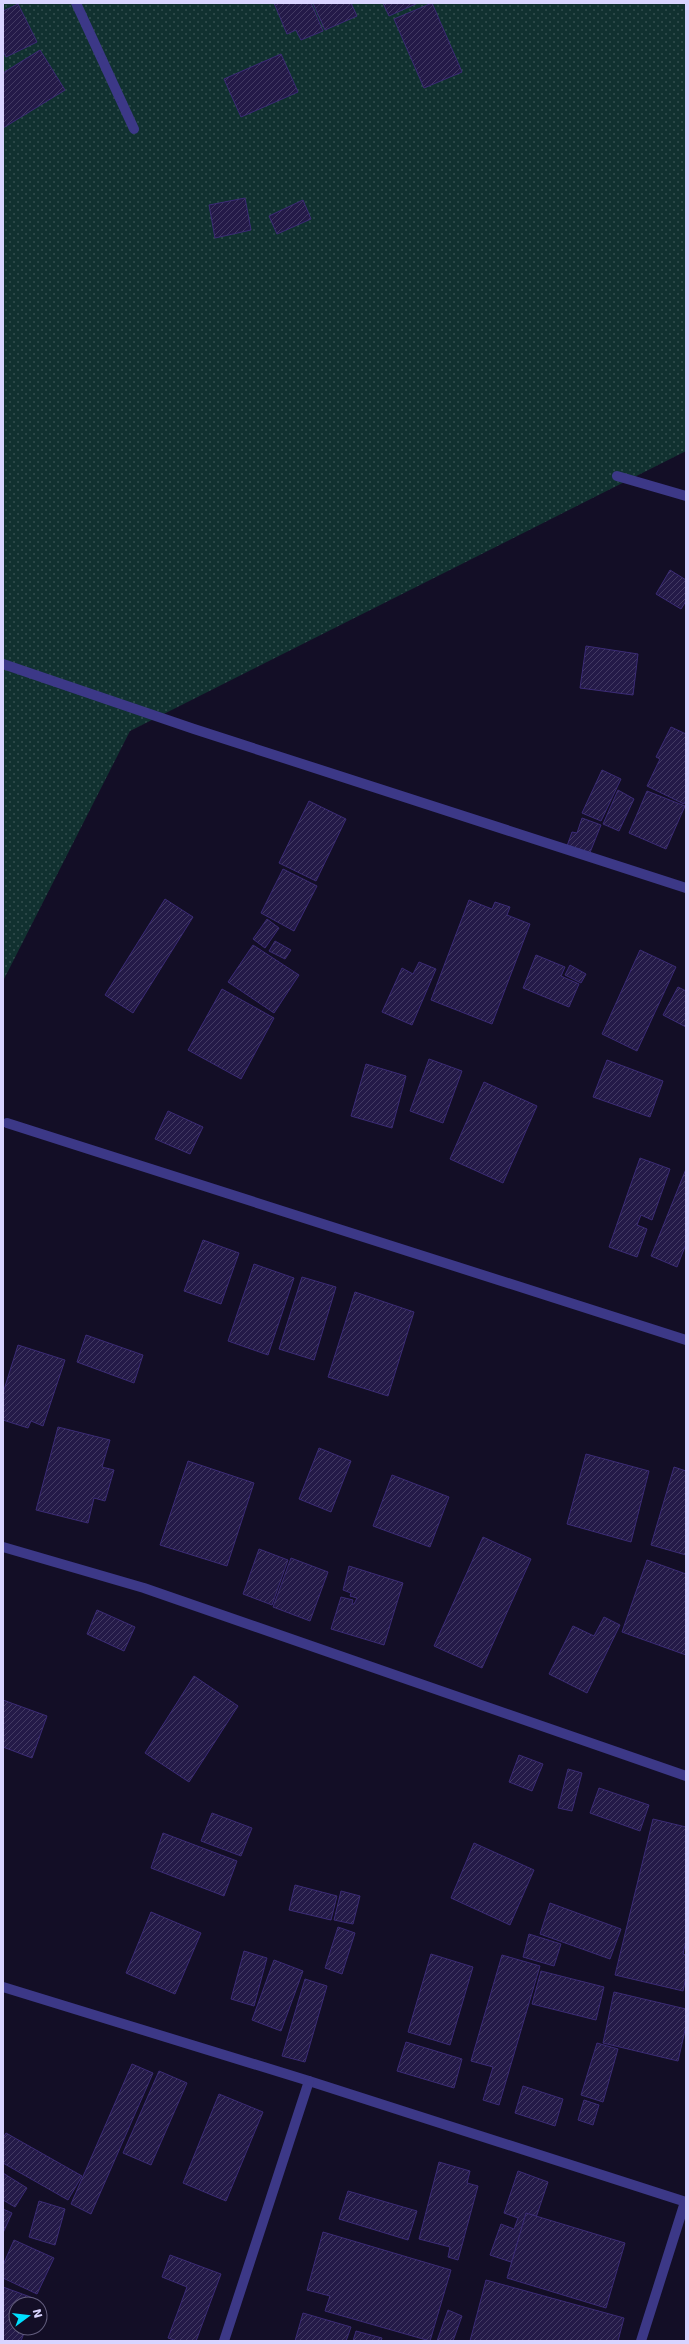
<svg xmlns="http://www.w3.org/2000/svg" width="689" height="2344" viewBox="0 0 689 2344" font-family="'DejaVu Sans',sans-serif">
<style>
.grass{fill:url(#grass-dots)}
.building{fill:url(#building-hatch);stroke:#3b2b75}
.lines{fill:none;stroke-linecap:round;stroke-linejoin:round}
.street{stroke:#3c3887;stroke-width:10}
</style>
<defs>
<pattern id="grass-dots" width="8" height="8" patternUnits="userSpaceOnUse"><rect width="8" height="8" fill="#113130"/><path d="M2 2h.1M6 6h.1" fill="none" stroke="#334e4f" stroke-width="1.8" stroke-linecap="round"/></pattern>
<pattern id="building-hatch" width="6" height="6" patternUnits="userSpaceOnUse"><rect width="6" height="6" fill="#241a48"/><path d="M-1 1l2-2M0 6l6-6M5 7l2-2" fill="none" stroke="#433a63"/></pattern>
</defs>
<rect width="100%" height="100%" fill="#130e26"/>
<polygon class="grass" points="3,3 686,3 686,451 130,731 3,981"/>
<g class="building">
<polygon points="274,3 311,3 323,31 301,40 296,30 287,34"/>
<polygon points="313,3 351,3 357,16 325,30"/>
<polygon points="383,3 418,3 389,16"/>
<polygon points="432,3 462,72 424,88 394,19"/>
<polygon points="18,4 37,42 6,57 3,51 3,11"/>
<polygon points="40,50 65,90 3,128 3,73"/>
<polygon points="281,54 298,92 241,117 224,79"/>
<polygon points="245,198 251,230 215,238 209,205"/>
<polygon points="303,200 311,219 277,234 269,216"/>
<polygon points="670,570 686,580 686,601 681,609 656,594"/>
<polygon points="586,646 638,654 633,695 580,688"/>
<polygon points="671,727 686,734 686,800 684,804 647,786 660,759 656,757"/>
<polygon points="602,770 621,779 601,821 582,813"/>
<polygon points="618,790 634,799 619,831 603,824"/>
<polygon points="647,791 685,806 666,849 629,833"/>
<polygon points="309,801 346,819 316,881 279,863"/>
<polygon points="582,818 601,825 589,855 567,846 572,832 577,833"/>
<polygon points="283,869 317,886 294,931 261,913"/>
<polygon points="165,899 193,917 133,1013 105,995"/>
<polygon points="469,900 492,909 495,902 510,907 507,915 530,924 492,1024 431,1000"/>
<polygon points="267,919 279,928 265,948 253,939"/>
<polygon points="275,941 291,950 285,959 269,951"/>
<polygon points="253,945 299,975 274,1013 228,982"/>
<polygon points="640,950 676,967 637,1051 602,1034"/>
<polygon points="536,955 565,967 561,976 579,984 569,1007 523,988"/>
<polygon points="419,962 436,969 412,1025 382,1012 402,968 413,974"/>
<polygon points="570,965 586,974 581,983 565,975"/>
<polygon points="678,987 686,991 686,1027 663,1015"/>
<polygon points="222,989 274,1018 241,1079 188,1050"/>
<polygon points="429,1059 462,1071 443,1123 410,1111"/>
<polygon points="607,1060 663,1081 650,1117 593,1097"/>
<polygon points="366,1064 406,1076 392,1128 351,1116"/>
<polygon points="484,1082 537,1106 503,1183 450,1159"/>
<polygon points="168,1111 203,1127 190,1154 155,1139"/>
<polygon points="640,1158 670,1169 652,1220 641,1215 637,1225 647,1229 637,1257 609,1247"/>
<polygon points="686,1169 686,1244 677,1267 651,1256"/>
<polygon points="203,1240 239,1253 221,1304 184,1291"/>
<polygon points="254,1264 294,1278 268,1355 228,1341"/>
<polygon points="302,1277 336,1287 314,1360 279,1349"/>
<polygon points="355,1292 414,1312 388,1396 328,1377"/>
<polygon points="86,1335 143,1355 134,1383 77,1362"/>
<polygon points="18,1345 65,1360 43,1426 31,1421 28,1428 3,1420 3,1393"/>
<polygon points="58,1427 110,1440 102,1467 114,1470 105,1501 94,1498 88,1523 36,1510"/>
<polygon points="319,1448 351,1461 331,1512 299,1499"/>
<polygon points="586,1454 649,1471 631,1542 567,1524"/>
<polygon points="188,1461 254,1483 227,1566 160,1545"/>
<polygon points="674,1467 686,1471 686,1555 651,1545"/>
<polygon points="392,1475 449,1497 430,1547 373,1526"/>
<polygon points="483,1537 531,1559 482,1668 434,1646"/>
<polygon points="259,1549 288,1560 272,1605 243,1594"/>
<polygon points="291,1558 328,1572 310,1621 273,1607"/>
<polygon points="647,1560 686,1574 686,1655 622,1632"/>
<polygon points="349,1566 403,1583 384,1645 331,1629 341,1597 353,1600 352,1604 354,1604 357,1598 350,1596 351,1593 343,1590"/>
<polygon points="97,1610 135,1627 124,1651 87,1634"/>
<polygon points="604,1617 620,1625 587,1693 549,1674 573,1626 594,1636"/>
<polygon points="194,1676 238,1706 189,1782 145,1753"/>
<polygon points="3,1700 47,1716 32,1758 3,1747"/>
<polygon points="519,1755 543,1764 532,1791 509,1782"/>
<polygon points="568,1769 582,1773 572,1811 558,1808"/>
<polygon points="599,1788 649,1805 640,1831 590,1813"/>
<polygon points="212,1813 252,1828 241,1856 201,1841"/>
<polygon points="653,1819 686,1827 686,1941 683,1954 686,1955 686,1977 683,1991 615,1975"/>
<polygon points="163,1833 237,1861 224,1896 151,1868"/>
<polygon points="474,1843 534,1870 510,1925 451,1898"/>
<polygon points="295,1885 337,1896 331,1920 289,1910"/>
<polygon points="341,1891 360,1896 353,1924 334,1920"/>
<polygon points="550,1903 621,1929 610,1959 540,1934"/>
<polygon points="151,1912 201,1933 175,1994 126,1973"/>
<polygon points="338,1927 355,1933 342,1974 325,1968"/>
<polygon points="529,1934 561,1944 554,1966 523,1957"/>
<polygon points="244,1951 267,1958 254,2006 231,1999"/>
<polygon points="431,1954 473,1967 450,2045 408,2032"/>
<polygon points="502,1955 540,1966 499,2105 483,2100 493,2067 471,2061"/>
<polygon points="274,1960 303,1971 281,2031 252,2020"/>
<polygon points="541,1971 604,1987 596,2020 532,2004"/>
<polygon points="305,1979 327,1986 305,2062 282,2056"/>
<polygon points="614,1992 686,2009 686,2026 678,2061 603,2043"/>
<polygon points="406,2042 462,2059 454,2088 397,2071"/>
<polygon points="597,2043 618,2049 603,2102 581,2095"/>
<polygon points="132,2064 153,2073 91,2214 71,2204"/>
<polygon points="159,2071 187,2083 151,2165 123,2153"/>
<polygon points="523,2086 563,2099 555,2126 515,2113"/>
<polygon points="219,2094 263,2112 226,2201 183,2183"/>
<polygon points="584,2100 599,2105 593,2125 578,2120"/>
<polygon points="6,2133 82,2176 68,2200 3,2163 3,2138"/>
<polygon points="439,2162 470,2171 467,2183 478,2186 458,2260 448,2257 450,2247 419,2239"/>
<polygon points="518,2171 548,2182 520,2265 490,2255 501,2224 514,2229 518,2218 504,2213"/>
<polygon points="3,2173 27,2188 15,2207 3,2200"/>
<polygon points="348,2191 417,2211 408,2240 339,2219"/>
<polygon points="39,2201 65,2209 55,2245 29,2237"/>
<polygon points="3,2209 12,2213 3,2233"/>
<polygon points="526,2213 625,2243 606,2308 507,2278"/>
<polygon points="323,2232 451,2270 430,2341 325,2311 330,2296 307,2290"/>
<polygon points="14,2240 54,2258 37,2294 3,2278 3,2265"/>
<polygon points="170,2255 221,2274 196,2341 177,2341 168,2338 187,2287 162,2277"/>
<polygon points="486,2280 624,2318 618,2341 470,2341"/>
<polygon points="3,2287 36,2299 34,2304 16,2304 16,2328 26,2328 21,2341 3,2341"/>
<polygon points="448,2310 462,2316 453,2341 437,2341"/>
<polygon points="303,2313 351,2327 346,2341 295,2341"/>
<polygon points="356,2331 382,2338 381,2341 353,2341"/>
</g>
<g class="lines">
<g class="street">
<polyline points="76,3 134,129"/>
<polyline points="617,476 686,496"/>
<polyline points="3,664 194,729 686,888"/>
<polyline points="7,1123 686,1340"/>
<polyline points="3,1547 144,1588 686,1776"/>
<polyline points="3,1987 309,2081 686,2202"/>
<polyline points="224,2341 309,2081"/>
<polyline points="641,2341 685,2202"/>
</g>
</g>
<rect width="689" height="2344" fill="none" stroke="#d9d4ff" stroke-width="8"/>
<g transform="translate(28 2316) rotate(75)"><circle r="19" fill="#130e26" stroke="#625d7d"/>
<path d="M0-3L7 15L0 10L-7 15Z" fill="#00e0ff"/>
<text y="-6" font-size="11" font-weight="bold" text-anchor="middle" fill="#d9d4ff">N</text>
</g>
</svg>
